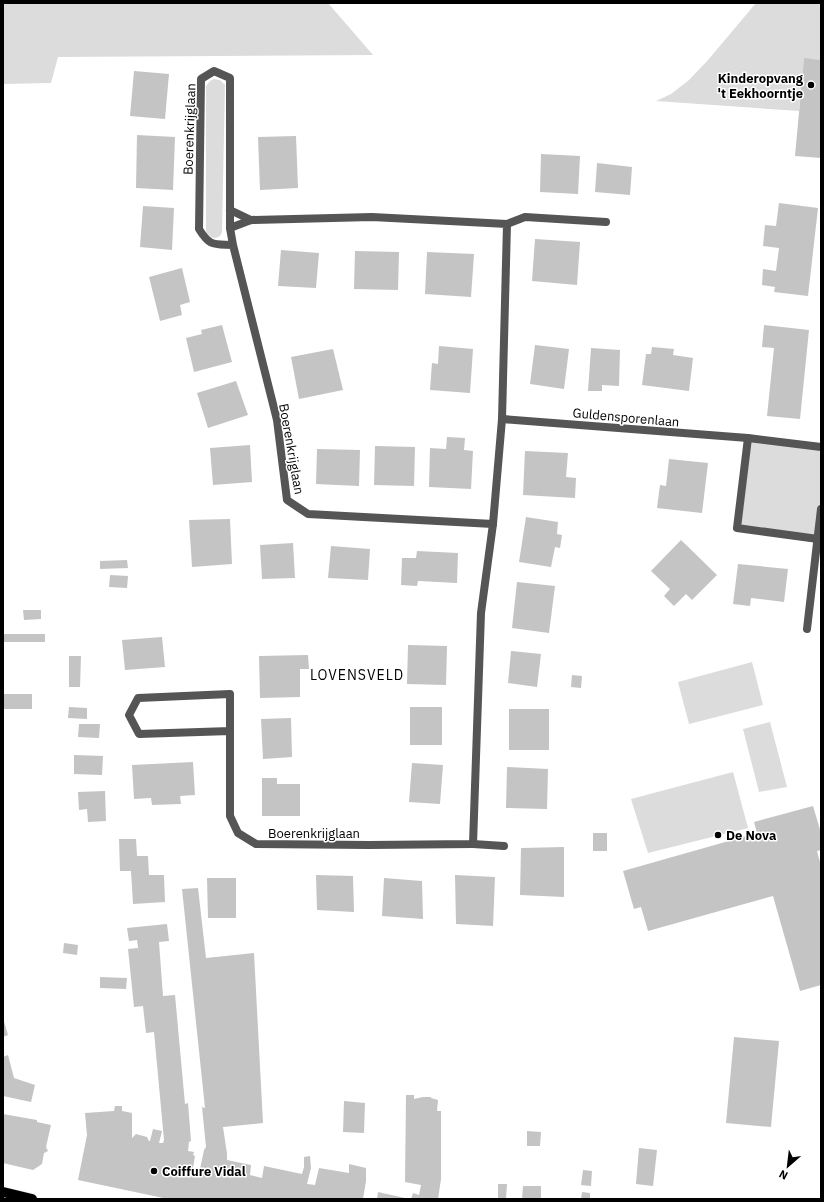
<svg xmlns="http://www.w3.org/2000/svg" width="824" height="1202" viewBox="0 0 824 1202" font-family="'IBM Plex Sans',sans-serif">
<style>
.green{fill:#dcdcdc}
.building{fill:#c4c4c4}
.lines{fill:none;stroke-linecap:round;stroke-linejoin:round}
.primary-casing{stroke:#dbdbdb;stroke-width:11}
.minor{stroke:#555;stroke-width:8}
.primary{stroke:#000;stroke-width:10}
.poi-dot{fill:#000;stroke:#fff;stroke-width:1.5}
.labels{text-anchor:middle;stroke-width:3;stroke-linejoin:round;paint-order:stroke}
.poi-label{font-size:13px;font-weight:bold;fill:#000;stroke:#fff;text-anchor:start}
.street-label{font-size:13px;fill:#000;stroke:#fff}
.neighbourhood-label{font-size:14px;letter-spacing:1px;fill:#000;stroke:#fff}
</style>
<rect width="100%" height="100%" fill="#fff"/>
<g class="green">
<polygon points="3,3 328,3 373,55 58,57 51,83 3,84"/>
<polygon points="756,3 821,3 821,60 804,59 799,111 656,101 671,94 689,80 708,60"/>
<path d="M 214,79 L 220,80 L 225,85 L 222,232 C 219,241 209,239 206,231 L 206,86 L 210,81 Z"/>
<polygon points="748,438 821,447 821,509 818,539 737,528"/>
<polygon points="752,662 763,705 689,724 678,682"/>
<polygon points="770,722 787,787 759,792 743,729"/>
<polygon points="733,772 748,828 648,853 631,799"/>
</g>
<g class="building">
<polygon points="804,58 821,60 821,158 795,156"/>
<polygon points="134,71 169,74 165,119 130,116"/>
<polygon points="137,135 175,137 173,190 136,188"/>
<polygon points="296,136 298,188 260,190 258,137"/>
<polygon points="541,154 580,156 578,194 540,192"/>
<polygon points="597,163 632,167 630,195 595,192"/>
<polygon points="779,203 818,208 808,296 774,292 775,287 762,285 763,269 776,271 779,248 763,246 765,225 776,226"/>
<polygon points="143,206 174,208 172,250 140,247"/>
<polygon points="535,239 580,242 577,285 532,281"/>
<polygon points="281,250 319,253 316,288 278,286"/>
<polygon points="355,251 399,252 398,290 354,289"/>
<polygon points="427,252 474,254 471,297 425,294"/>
<polygon points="182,268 190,302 180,305 182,315 160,321 149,277"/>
<polygon points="222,325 232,362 194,372 186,338 202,334 201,330"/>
<polygon points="764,325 809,330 800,419 767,416 774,348 762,347"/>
<polygon points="535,345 569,349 564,389 530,384"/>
<polygon points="439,346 473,349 470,393 430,390 432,363 438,364"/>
<polygon points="652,347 674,349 673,355 693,358 689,391 642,385 646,354 651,354"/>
<polygon points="591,348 620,350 619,386 602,385 602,391 588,391"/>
<polygon points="333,349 343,390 299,399 291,357"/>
<polygon points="236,381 248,415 208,428 197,393"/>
<polygon points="447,437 465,438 464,450 473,451 471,489 429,487 430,448 446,449"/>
<polygon points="250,445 252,482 213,485 210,448"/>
<polygon points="375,446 415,447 414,486 374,485"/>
<polygon points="317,449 360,450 359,486 316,484"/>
<polygon points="525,451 568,453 566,477 576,478 575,498 523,495"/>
<polygon points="669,459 708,463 702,513 657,508 660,485 666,486"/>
<polygon points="526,517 558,522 557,534 562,535 560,548 555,547 551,567 519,562"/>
<polygon points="230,519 232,564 192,567 189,520"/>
<polygon points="681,540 717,575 692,600 686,594 674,606 664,596 670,589 651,571"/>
<polygon points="293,543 295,578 262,579 260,545"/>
<polygon points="331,546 370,549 368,580 328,578"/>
<polygon points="417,551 458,553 457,583 418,581 417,586 401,585 402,558 416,558"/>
<polygon points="127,560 128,568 100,569 100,561"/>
<polygon points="738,564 788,569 784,602 751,598 750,606 733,604"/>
<polygon points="110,575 128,576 127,588 109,587"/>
<polygon points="517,582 555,586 549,633 512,628"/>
<polygon points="23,610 41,610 41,619 24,620"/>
<rect x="3" y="634" width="42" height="8"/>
<polygon points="162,637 165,667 125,670 122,640"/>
<polygon points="408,645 447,646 446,685 407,684"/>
<polygon points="511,651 541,654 537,687 508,683"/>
<polygon points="308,655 309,669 300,669 300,697 260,698 259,656"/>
<polygon points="69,656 81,656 80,687 69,687"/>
<polygon points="572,675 582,676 581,688 571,687"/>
<rect x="3" y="694" width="29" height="15"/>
<polygon points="69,707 87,708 87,719 68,718"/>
<rect x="410" y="707" width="32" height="38"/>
<rect x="509" y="709" width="40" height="41"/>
<polygon points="291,718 292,757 263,759 261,719"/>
<polygon points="79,724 100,724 99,738 78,737"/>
<polygon points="74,755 103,756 102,775 74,774"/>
<polygon points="193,762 195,795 180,796 181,804 152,805 151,798 134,799 132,765"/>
<polygon points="412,763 443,765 440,804 409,802"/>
<polygon points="507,767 548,769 547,809 506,808"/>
<polygon points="262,778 277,778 277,784 300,784 300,816 262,816"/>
<polygon points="105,791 106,821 88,822 87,809 79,810 78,792"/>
<polygon points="813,806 821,833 821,850 817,851 821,866 821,985 800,991 773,896 648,931 641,907 634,909 623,871 757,833 754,822"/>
<rect x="593" y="833" width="14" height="18"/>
<polygon points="119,839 136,839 137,856 148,856 149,875 164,875 165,902 133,904 131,871 120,871"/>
<polygon points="564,847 564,897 520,895 521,848"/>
<polygon points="316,875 353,876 354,912 317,910"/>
<polygon points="455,875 495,877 493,926 456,924"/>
<polygon points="207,878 236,878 236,918 208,918"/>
<polygon points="384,878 422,881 423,919 382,916"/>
<polygon points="198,888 206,958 254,953 263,1123 223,1127 227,1154 227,1160 251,1165 250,1175 262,1178 264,1166 302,1174 304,1167 304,1157 310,1156 311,1168 307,1184 315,1185 319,1168 349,1173 349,1164 366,1168 366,1181 363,1199 168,1199 78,1180 87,1135 85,1113 114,1111 115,1106 122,1106 122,1111 132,1113 132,1138 136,1134 147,1137 149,1141 150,1141 153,1129 162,1131 159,1143 163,1143 164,1140 154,1032 146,1033 143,1006 134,1007 128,949 138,948 139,954 137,940 129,941 127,928 167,924 169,941 159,942 163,996 175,995 185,1104 188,1103 191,1141 189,1142 188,1151 194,1152 193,1155 195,1156 193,1168 200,1169 204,1150 206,1147 202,1107 205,1108 182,889"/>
<polygon points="64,943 78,945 77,955 63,953"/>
<polygon points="100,977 127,978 126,989 100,988"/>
<polygon points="3,1018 8,1035 3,1037"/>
<polygon points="734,1037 779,1041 771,1127 726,1123"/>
<polygon points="8,1055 14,1078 35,1085 31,1102 3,1096 3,1057"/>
<polygon points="406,1095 414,1095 414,1099 423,1097 431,1097 431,1098 438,1100 437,1111 441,1111 441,1179 438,1199 411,1199 413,1193 419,1195 421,1185 405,1182"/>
<polygon points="344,1101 365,1103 364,1133 343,1132"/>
<polygon points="3,1114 37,1120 37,1122 51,1125 46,1147 48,1151 44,1153 42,1164 33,1170 3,1163"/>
<polygon points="527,1131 541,1132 540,1146 527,1146"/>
<polygon points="639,1148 657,1150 653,1186 636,1184"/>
<polygon points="583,1170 592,1171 591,1186 581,1185"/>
<polygon points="498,1184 507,1184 506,1199 498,1199"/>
<polygon points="523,1186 541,1186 541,1199 522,1199"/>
<polygon points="378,1192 405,1198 405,1199 377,1199"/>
<polygon points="582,1192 590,1193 590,1199 581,1199"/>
</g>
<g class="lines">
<g class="primary-casing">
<polyline id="primary" points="3,1192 32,1199"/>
</g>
<g class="minor">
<polyline points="230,210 251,220"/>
<polyline points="507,224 525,217 606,222"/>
<path d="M 233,245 C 214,244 210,247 199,229 L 201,79 L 214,71 L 230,78 L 230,228 L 233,245 L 277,420 L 287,500 L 308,514 L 493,524"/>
<polyline points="502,419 748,438 821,447"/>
<polyline points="748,438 737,528 818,539"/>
<polyline points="807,629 821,509"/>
<polyline points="230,731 139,734 129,715 138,698 230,694 230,816 238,833 256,844 369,845 473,844 481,613 493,524 502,419 507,224 372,217 251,220 230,228"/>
<polyline points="473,844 504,846"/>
</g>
<use href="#primary" class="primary"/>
</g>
<g class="poi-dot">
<circle cx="811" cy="85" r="4"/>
<circle cx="718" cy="835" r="4"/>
<circle cx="154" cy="1171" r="4"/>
</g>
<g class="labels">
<g class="poi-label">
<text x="803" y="83" text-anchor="end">Kinderopvang<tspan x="803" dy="15">'t Eekhoorntje</tspan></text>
<text x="726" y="840">De Nova</text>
<text x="162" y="1176">Coiffure Vidal</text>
</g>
<g class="street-label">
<text transform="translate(189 129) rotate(-88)" y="5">Boerenkrijglaan</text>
<text transform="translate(626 417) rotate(5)" y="5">Guldensporenlaan</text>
<text transform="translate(292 449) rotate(80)" y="5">Boerenkrijglaan</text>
<text x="314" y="838">Boerenkrijglaan</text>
</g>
<g class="neighbourhood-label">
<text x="357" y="680">LOVENSVELD</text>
</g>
</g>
<rect width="824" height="1202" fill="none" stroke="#000000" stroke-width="8"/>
<g transform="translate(788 1166) rotate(208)" stroke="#ffffff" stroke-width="3" paint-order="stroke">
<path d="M0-3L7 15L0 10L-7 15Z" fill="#000000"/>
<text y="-6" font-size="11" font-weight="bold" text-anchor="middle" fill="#000000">N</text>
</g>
</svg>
